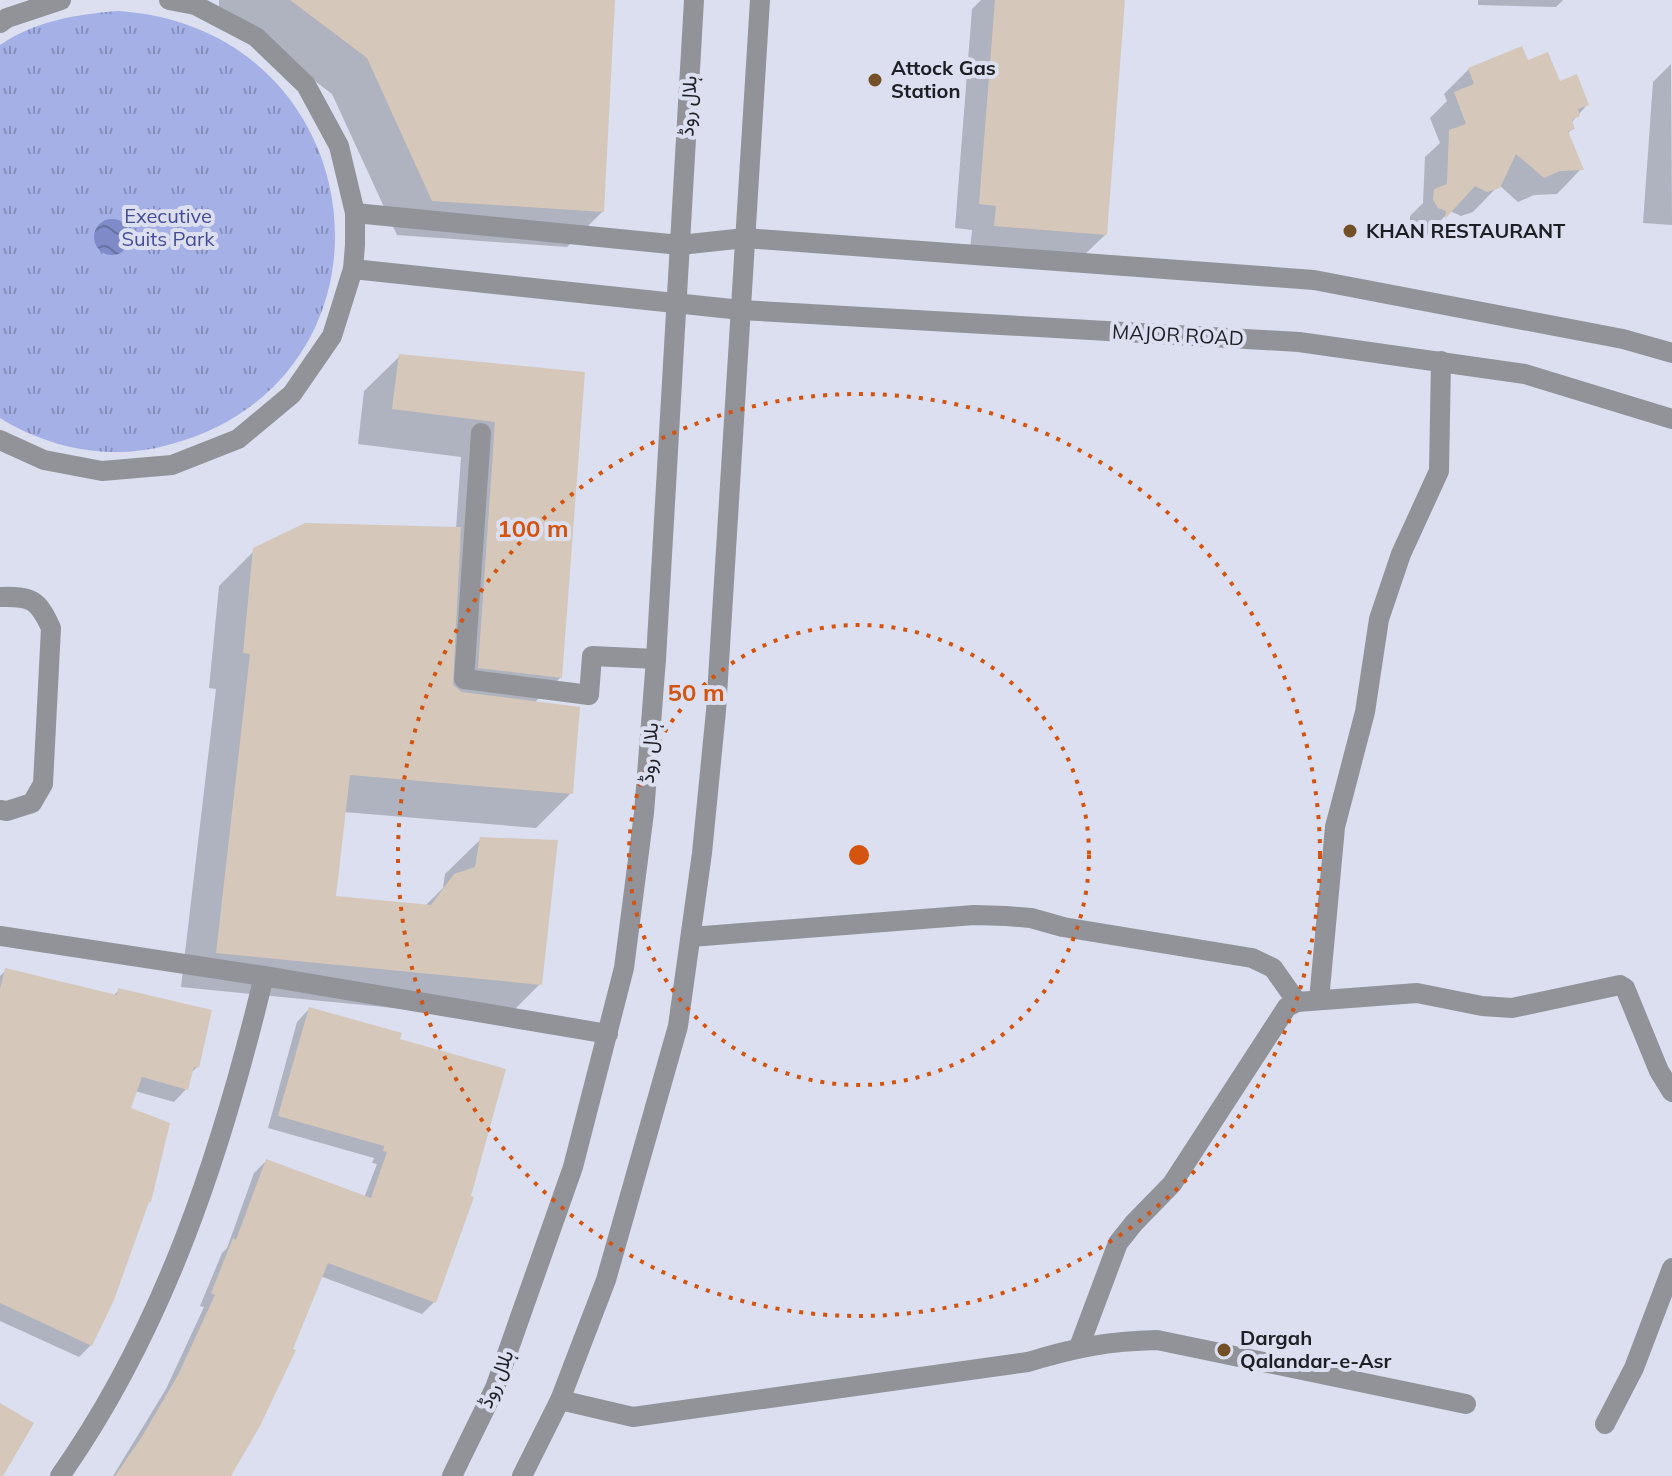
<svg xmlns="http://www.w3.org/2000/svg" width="1672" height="1476" viewBox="0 0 1672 1476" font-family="Mulish,Vazirmatn,sans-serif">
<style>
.grass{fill:url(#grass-tufts)}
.water{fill:url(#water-waves)}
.shadow{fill:#0003}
.building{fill:#d5c8bb}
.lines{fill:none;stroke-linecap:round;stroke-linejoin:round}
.minor{stroke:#919399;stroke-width:20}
.ring{fill:none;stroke:#d4530e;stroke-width:4;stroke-dasharray:4 8}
.poi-dot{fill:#745029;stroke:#dbdfef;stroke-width:3}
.labels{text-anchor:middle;stroke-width:8;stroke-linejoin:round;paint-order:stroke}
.poi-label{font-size:20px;font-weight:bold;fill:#1e1f25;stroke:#dbdfef;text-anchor:start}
.street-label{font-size:20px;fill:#1e1f25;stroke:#dbdfef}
.park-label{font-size:20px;fill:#444c98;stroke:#dbdfef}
.centre{fill:#d4530e;stroke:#dbdfef;stroke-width:4}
.ring-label{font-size:24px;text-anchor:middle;font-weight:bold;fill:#d4530e;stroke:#dbdfef;stroke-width:8;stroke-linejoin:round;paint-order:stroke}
</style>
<defs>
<pattern id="grass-tufts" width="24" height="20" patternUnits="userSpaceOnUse" patternTransform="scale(2)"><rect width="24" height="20" fill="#a5b0e7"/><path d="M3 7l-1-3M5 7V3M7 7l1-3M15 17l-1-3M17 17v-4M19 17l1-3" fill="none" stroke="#868fbb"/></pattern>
<pattern id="water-waves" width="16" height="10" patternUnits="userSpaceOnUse" patternTransform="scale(2)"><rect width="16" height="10" fill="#7f8bc8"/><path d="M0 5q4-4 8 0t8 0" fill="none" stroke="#6771a2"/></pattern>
</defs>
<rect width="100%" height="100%" fill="#dbdfef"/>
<path class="grass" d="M 119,11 C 378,29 416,380 168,445 C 111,461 50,449 0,418 L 0,45 C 35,21 77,14 119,11 Z"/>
<circle class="water" cx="112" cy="237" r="18"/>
<g class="shadow">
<polygon points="219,0 613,0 602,212 567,247 397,235 332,94 219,8"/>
<polygon points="981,0 1123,0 1105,235 1080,259 970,250 972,230 955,228 972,9"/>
<polygon points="1478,0 1563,0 1556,7 1478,5"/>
<polygon points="1527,63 1587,105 1571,123 1573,128 1567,134 1581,169 1557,194 1534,195 1518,202 1499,185 1473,212 1461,216 1450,211 1422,240 1422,236 1414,233 1410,225 1410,216 1423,203 1425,157 1440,143 1430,118 1447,101 1444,94 1469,69"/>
<polygon points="1671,64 1672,225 1643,223 1653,82"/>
<polygon points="400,356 583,374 560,678 534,703 571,793 536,828 344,812 333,898 424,907 443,888 445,874 481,839 540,984 505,1019 181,987 216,689 209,688 219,586 255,550 456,529 461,457 358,444 364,391"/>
<polygon points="5,971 113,996 119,990 197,1067 190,1074 186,1089 174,1102 135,1091 129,1109 91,1345 79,1357 0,1321 0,976"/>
<polygon points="309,1009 399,1035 434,1302 422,1314 320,1276 229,1476 113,1476 166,1389 204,1307 200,1306 222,1253 227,1248 254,1173 266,1161 364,1198 377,1164 372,1163 374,1158 268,1128 297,1022"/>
</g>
<g class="building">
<polygon points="290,0 615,0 604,212 432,201 367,58"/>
<polygon points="995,0 1125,0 1107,235 994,226 996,206 979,204"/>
<polygon points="1522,46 1528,60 1548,52 1560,81 1577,74 1589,105 1578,109 1580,116 1572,120 1575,129 1568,131 1584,170 1560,171 1544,178 1516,154 1500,188 1487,192 1475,186 1445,219 1446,211 1438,208 1433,200 1434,189 1447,184 1449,130 1466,124 1454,92 1474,84 1468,68"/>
<polygon points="399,354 585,372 562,678 478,668 495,422 392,409"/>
<polygon points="305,523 461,527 453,685 462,692 580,707 573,794 350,775 336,896 431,905 454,874 475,867 480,837 558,840 542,985 216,953 250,654 243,653 253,548"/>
<polygon points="5,968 117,995 118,988 212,1010 199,1068 194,1067 188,1090 142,1077 131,1108 170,1123 151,1202 149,1202 114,1300 92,1346 0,1303 0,989"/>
<polygon points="309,1007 402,1033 400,1039 506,1069 471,1196 474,1197 436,1303 328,1263 293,1349 296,1350 260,1426 231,1476 115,1476 143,1435 178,1375 215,1295 211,1293 233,1238 236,1240 266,1159 371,1198 387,1152 383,1151 384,1146 278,1116"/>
<polygon points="0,1403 34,1423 3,1476 0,1476"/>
</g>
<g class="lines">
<g class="minor">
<polyline points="0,23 7,18 61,0"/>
<polyline points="355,213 680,245 745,238 1314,280 1623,339 1672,353"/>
<polyline points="353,269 741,310 1299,342 1525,374 1672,419"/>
<polyline points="481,433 464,679 589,695 592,656 656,659"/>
<polyline points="0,440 44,460 102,471 172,465 238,439 292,394 332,336 353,269 355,245 355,213 339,146 306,85 256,37 195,5 169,0"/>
<path d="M 0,597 C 31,596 38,599 51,628 L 43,784 L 32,803 L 7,811 L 0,810"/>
<polyline points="0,936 264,976 608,1034"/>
<polyline points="691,937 974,915 1006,916 1031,918 1063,927 1252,958 1273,968 1297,1002"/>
<polyline points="1319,1000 1335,827 1365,712 1379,619 1401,554 1439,471 1441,361"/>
<polyline points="1079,1347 1118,1243 1134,1223 1172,1184 1287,1007 1297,1002 1417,993 1482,1006 1512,1008 1620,985 1625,988 1659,1071 1672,1092"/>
<path d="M 560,1400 L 633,1417 L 1028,1362 C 1074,1348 1108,1341 1157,1340 L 1466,1404"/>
<polyline points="1605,1424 1634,1368 1672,1268"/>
<path d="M 60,1476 C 165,1327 222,1151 264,976"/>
<polyline points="452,1476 495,1388 573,1167 624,968 644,813 656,659 694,0"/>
<polyline points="522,1476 560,1400 606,1280 678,1026 702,853 716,711 760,0"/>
</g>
</g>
<g class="ring">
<circle cx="859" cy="855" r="230"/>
<circle cx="859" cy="855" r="461"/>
</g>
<g class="poi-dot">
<circle cx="875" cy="80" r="8"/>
<circle cx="1350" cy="231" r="8"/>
<circle cx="1224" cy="1350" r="8"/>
</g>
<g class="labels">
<g class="poi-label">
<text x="891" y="75">Attock Gas<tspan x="891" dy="23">Station</tspan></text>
<text x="1366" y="238">KHAN RESTAURANT</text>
<text x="1240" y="1345">Dargah<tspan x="1240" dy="23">Qalandar-e-Asr</tspan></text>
</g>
<g class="street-label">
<text transform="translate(688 106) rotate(-87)" y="7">ہلال روڈ</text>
<text transform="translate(1178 335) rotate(3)" y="7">MAJOR ROAD</text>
<text transform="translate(649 753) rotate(-86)" y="7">ہلال روڈ</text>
<text transform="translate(496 1379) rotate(-68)" y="7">ہلال روڈ</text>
</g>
<g class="park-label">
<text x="168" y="223">Executive<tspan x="168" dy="23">Suits Park</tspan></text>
</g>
</g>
<circle cx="859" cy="855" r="12" class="centre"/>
<g class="ring-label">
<text x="533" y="537">100 m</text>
<text x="696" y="701">50 m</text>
</g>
</svg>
